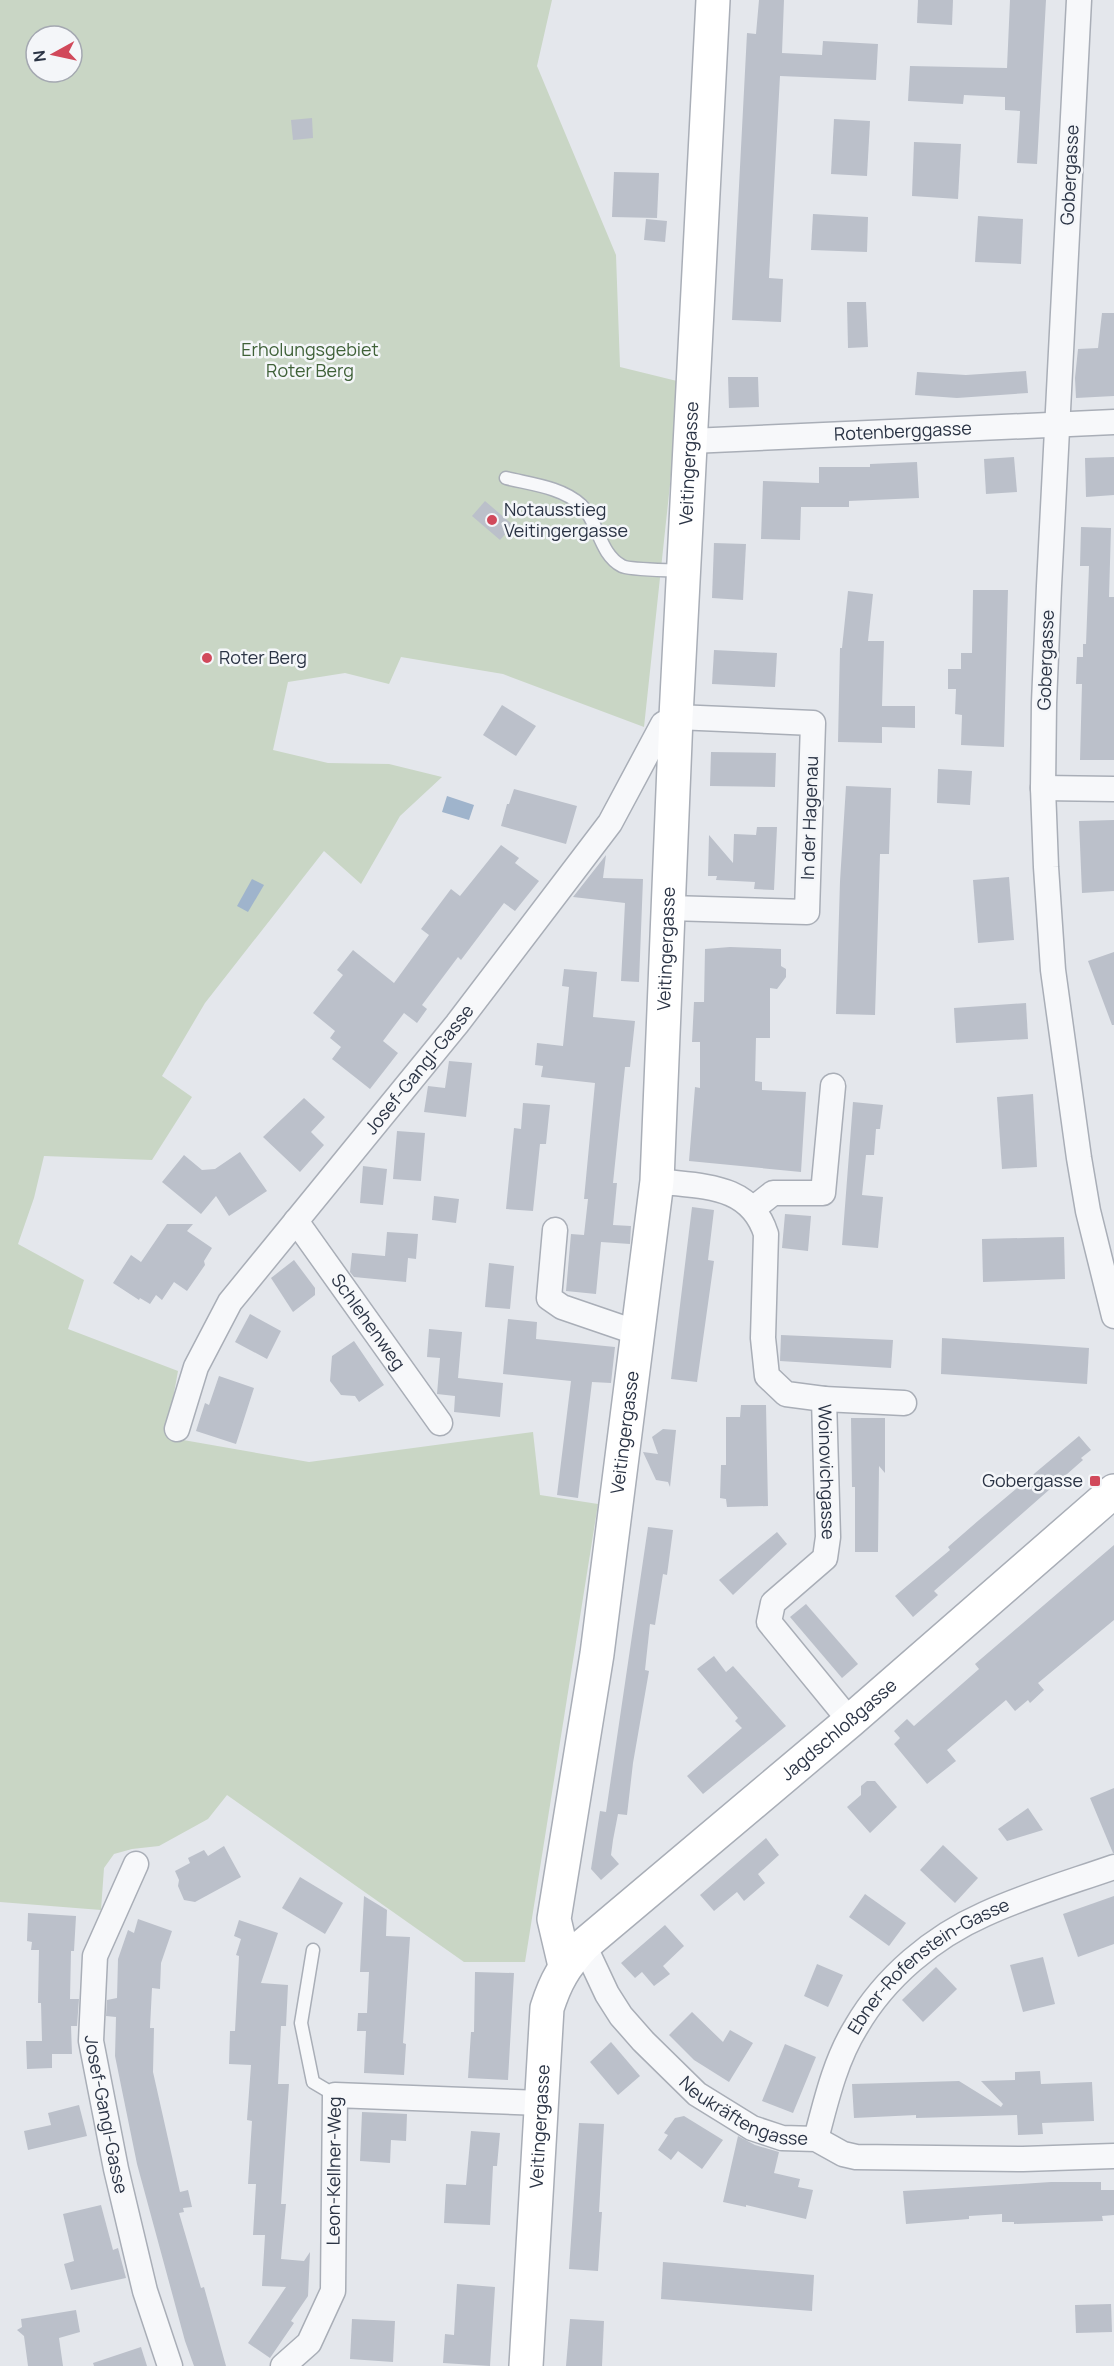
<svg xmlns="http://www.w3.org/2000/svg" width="1114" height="2366" viewBox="0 0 1114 2366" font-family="Manrope,sans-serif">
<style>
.green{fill:#c9d6c5;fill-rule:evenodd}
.water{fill:#9fb4cc}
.building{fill:#bbc0ca}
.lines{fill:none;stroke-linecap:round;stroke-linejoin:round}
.lane-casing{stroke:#a9aeb7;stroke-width:15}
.street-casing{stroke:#a9aeb7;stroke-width:27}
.secondary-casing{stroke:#a9aeb7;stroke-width:36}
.lane{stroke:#f7f8fa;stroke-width:12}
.street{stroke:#f7f8fa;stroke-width:24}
.secondary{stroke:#fff;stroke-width:33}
.poi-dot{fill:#d1495b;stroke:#f4f6f9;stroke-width:2}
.labels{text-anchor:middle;stroke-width:5;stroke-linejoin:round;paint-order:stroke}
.street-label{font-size:18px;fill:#2b3445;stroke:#f4f6f9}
.park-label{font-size:18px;fill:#3f6138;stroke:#f4f6f9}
.poi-label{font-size:18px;fill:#2b3445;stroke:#f4f6f9;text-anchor:start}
</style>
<rect width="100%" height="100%" fill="#e4e7ec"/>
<path class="green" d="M 0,0 L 552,0 L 537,66 L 616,255 L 620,367 L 681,382 L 644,727 L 503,674 L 401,657 L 389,684 L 345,673 L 288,682 L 273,750 L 328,763 L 389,764 L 442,777 L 400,816 L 361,884 L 324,851 L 205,1003 L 162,1076 L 192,1097 L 152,1160 L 44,1156 L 34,1198 L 18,1244 L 84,1280 L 68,1329 L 178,1371 L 166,1437 L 309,1462 L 533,1432 L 540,1495 L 598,1504 L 525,1962 L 464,1962 L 227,1795 L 208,1819 L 159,1846 L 132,1849 L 114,1854 L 104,1868 L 101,1910 L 0,1902 ZM 36,36 L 72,36 L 72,72 L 36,72 Z"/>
<g class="water">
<polygon points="447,796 474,805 469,820 442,812"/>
<polygon points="252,879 264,885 248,912 237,906"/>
</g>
<g class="building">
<polygon points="759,0 784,0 782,53 822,55 823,41 878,44 876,80 780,76 769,278 783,279 781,322 732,320 747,33 756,34"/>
<polygon points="918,0 953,0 952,25 917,23"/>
<polygon points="1010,0 1046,0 1037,164 1017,163 1020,111 1005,110 1005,97 964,95 963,104 908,101 910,66 1007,68"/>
<polygon points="312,118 313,138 293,140 291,120"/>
<polygon points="834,119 870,121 867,176 831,174"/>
<polygon points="914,142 961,144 958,199 912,196"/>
<polygon points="614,172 659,173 657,218 612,217"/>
<polygon points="813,214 868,217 867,252 811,250"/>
<polygon points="978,216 1023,219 1021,264 975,262"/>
<polygon points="646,219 667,221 665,242 644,240"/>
<polygon points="847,302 866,302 868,347 848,348"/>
<polygon points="1102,313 1114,313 1114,396 1076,398 1075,378 1078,349 1098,348"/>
<polygon points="1026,371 1028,393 957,398 915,395 917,372 966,375"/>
<polygon points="728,377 758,377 759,407 729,408"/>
<polygon points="1014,457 1017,492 986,494 984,459"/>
<polygon points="1114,457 1114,495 1086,497 1085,458"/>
<polygon points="917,462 919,498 849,501 849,507 801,507 800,540 761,539 763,481 819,483 819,467 870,467 870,464"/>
<polygon points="485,501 513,525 500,540 472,516"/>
<polygon points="1081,527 1111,528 1109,597 1114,597 1114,760 1080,760 1082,684 1076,684 1077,657 1083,657 1083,644 1086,644 1089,566 1080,566"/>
<polygon points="714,543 746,544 743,600 712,598"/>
<polygon points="973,590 1008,590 1004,747 961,745 962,715 955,714 956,689 948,689 948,669 961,669 961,653 972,653"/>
<polygon points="848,591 873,594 868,641 884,641 882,706 915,706 915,728 882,727 882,743 838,742 840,648 842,648"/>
<polygon points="714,650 777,653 775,687 712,684"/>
<polygon points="502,705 536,726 516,756 483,735"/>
<polygon points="711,752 776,753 775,787 710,786"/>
<polygon points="938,769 972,771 970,805 937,803"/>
<polygon points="846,786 891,788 889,854 880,854 875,1015 836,1014 840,881"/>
<polygon points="514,789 577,806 566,844 501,826 507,804 509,804"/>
<polygon points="1114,820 1114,891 1082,893 1079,821"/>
<polygon points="757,827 777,827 774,890 754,889 755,882 716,880 717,876 708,876 709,835 733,863 734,834 756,835"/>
<polygon points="501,845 519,858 515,863 539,881 515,911 504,903 461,960 458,957 422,1005 427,1009 417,1023 404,1013 383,1041 398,1053 370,1089 332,1059 341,1047 330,1038 335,1031 313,1013 343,975 337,970 353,950 394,983 429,935 421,929 451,889 460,896"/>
<polygon points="606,855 603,878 643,879 639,982 621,981 625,903 573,897"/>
<polygon points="1009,877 1014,940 978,943 973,880"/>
<polygon points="730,947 781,949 781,966 786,969 786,977 777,989 770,988 770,1038 756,1038 755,1081 762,1082 762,1090 806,1092 801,1172 689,1161 695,1087 700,1088 700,1042 692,1042 694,1002 704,1002 705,949"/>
<polygon points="1114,952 1114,1025 1112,1025 1088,961"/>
<polygon points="564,969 597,972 593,1017 635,1021 630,1067 625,1067 613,1183 617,1183 613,1225 631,1226 630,1244 601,1242 596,1294 566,1291 571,1234 584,1235 588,1199 584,1199 595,1083 541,1077 543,1066 535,1065 537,1043 563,1046 569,987 562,986"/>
<polygon points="1026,1003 1028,1039 956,1043 954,1008"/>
<polygon points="449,1061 472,1063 466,1117 424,1112 428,1086 445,1088"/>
<polygon points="1033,1094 1037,1167 1002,1169 997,1097"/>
<polygon points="304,1098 325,1117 311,1132 324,1145 300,1172 263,1137"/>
<polygon points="853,1102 883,1105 880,1129 876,1129 874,1155 866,1155 862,1195 883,1197 878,1248 842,1245"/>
<polygon points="523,1103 550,1105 546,1144 540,1144 533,1211 506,1209 514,1128 521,1129"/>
<polygon points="397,1131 425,1133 421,1181 393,1179"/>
<polygon points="240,1152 267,1191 229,1216 216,1196 201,1214 162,1182 184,1155 202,1170 215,1169"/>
<polygon points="363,1166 387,1169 383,1205 360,1203"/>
<polygon points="434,1196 459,1199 456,1223 432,1220"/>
<polygon points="692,1207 714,1210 708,1260 714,1261 697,1382 671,1379"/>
<polygon points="785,1214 811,1216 808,1251 782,1248"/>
<polygon points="167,1224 193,1224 187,1231 212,1248 204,1261 205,1265 187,1291 174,1282 162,1300 156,1295 150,1304 140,1298 139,1300 113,1283 131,1255 141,1262"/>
<polygon points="387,1232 418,1234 416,1259 408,1258 406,1282 354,1277 350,1272 352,1253 385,1256"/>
<polygon points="1064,1237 1065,1279 983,1282 982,1239"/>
<polygon points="294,1260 315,1288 315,1295 293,1312 271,1278"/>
<polygon points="489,1263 514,1266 510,1309 485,1307"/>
<polygon points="250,1314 281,1331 267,1359 235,1342"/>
<polygon points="508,1319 537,1322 536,1339 615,1347 611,1383 592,1382 578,1498 557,1495 571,1381 503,1374"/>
<polygon points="429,1329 462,1332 458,1378 503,1383 500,1417 454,1412 455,1396 437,1394 440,1358 427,1357"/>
<polygon points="781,1335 893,1340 891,1368 780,1361"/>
<polygon points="942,1338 1089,1348 1087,1384 941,1374"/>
<polygon points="354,1341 384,1385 359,1402 355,1396 341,1395 330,1381 332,1356"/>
<polygon points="219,1376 254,1388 236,1444 196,1431 205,1403 209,1405"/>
<polygon points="741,1405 766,1405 768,1506 727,1507 726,1499 720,1498 721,1465 726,1465 726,1417 740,1417"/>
<polygon points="851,1418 885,1418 885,1473 879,1466 878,1552 855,1552 855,1487 852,1487"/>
<polygon points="663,1429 676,1430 670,1487 668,1482 656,1480 643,1452 658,1454 652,1437"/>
<polygon points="1079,1436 1091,1450 1081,1458 1083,1460 934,1591 938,1595 913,1617 895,1596 950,1550 948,1547 979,1520"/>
<polygon points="648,1527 673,1530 667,1575 663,1574 655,1625 650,1624 645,1670 649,1671 633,1763 627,1815 618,1814 613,1840 611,1855 619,1864 601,1880 591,1869 600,1811 606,1812"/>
<polygon points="777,1532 787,1544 733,1595 719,1580"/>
<polygon points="1114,1545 1114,1620 1038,1683 1044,1690 1030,1703 1028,1700 1015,1711 1006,1700 947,1750 956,1761 927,1784 894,1744 900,1738 894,1731 907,1719 914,1726 979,1669 975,1664"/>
<polygon points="806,1604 858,1664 842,1678 790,1617"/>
<polygon points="714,1656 726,1672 733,1666 786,1726 703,1794 687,1776 742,1728 735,1721 738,1718 697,1669"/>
<polygon points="867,1781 875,1781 897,1807 870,1833 847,1807 861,1795 861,1786"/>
<polygon points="1114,1788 1114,1853 1113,1853 1090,1798"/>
<polygon points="1028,1808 1043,1830 1007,1841 998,1829"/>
<polygon points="766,1838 779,1855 758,1874 765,1883 744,1901 737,1892 714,1911 700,1895"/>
<polygon points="943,1845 978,1878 955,1903 920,1870"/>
<polygon points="224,1846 241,1877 195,1902 184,1900 178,1886 179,1880 175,1871 190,1863 188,1858 204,1850 208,1856"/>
<polygon points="300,1877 343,1903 325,1934 282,1908"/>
<polygon points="865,1894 906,1923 889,1946 849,1917"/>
<polygon points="364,1896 387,1910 386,1936 410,1937 403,2043 406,2044 404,2075 364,2073 366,2031 357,2031 358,2013 367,2013 369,1972 360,1972"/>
<polygon points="1114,1896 1114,1944 1078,1957 1063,1914"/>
<polygon points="28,1913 76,1916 74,1951 71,1951 70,1999 79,1999 77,2026 71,2026 72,2054 52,2054 52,2068 27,2069 26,2041 42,2041 41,2003 38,2003 39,1950 31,1950 32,1942 27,1941"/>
<polygon points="138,1919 172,1931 161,1963 160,1989 152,1988 150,2028 154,2028 153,2072 180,2192 188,2190 192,2207 183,2208 184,2212 179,2213 201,2288 204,2287 226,2366 194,2366 185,2341 137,2164 115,2056 116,2017 106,2016 107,2000 117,1998 118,1959 128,1930 134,1933"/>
<polygon points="239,1920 278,1933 261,1983 288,1985 286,2026 281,2026 278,2084 289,2084 281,2204 286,2204 281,2259 304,2261 310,2252 308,2296 291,2321 294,2323 270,2358 248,2343 286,2287 262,2286 265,2235 253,2235 256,2184 248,2184 252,2121 247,2120 251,2065 229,2064 230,2031 235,2031 239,1956 236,1955 241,1939 234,1936"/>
<polygon points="665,1925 684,1946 663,1966 670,1974 654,1986 642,1972 635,1978 621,1963"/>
<polygon points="1043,1957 1055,2004 1023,2012 1010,1965"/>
<polygon points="817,1964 843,1975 828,2007 804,1996"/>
<polygon points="936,1967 957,1989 923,2022 902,2000"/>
<polygon points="475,1972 514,1973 508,2080 468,2078 471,2032 474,2032"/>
<polygon points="692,2012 723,2042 730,2030 753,2043 729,2082 694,2060 669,2035"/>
<polygon points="611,2042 640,2076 618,2095 590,2062"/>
<polygon points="785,2044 816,2057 793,2113 762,2101"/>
<polygon points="1040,2071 1041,2084 1092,2082 1094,2121 1042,2123 1043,2134 1018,2135 1017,2115 916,2118 916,2115 854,2118 852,2084 959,2081 1001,2107 1003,2104 981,2081 1015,2080 1015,2072"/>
<polygon points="79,2105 87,2136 28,2150 24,2131 51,2125 48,2113"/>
<polygon points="362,2112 407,2114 406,2141 391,2140 390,2163 360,2161"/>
<polygon points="684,2116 723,2140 702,2169 678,2151 671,2160 658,2150 668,2135 664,2133 675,2118"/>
<polygon points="579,2123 604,2124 599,2212 602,2212 598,2271 569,2269"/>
<polygon points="471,2131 500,2133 497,2166 493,2166 490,2225 444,2223 446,2184 466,2185"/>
<polygon points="738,2136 755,2145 779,2152 774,2173 800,2179 798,2187 813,2190 806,2219 746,2205 746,2207 723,2202"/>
<polygon points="1051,2182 1101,2182 1101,2190 1114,2190 1114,2215 1102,2216 1103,2221 1014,2224 1014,2222 1002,2222 1002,2214 969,2216 969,2219 906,2224 903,2191"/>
<polygon points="101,2205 113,2250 118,2248 126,2278 71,2290 64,2264 74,2261 63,2214"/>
<polygon points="663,2262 814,2275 812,2311 661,2299"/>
<polygon points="457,2284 495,2287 490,2366 443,2363 445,2334 454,2335"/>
<polygon points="1111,2304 1112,2332 1076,2333 1075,2305"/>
<polygon points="76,2310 80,2332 59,2338 63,2366 28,2366 24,2336 17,2330 22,2327 21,2319"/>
<polygon points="352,2319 395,2321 393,2362 350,2359"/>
<polygon points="570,2319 604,2321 602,2366 566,2366"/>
<polygon points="141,2347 147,2366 94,2366 93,2363"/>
</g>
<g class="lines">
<g class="lane-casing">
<g id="lane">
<path d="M 506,478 C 530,484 562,487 581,505 C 599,522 599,554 622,566 C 629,570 671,570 682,571"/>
<polyline points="313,1950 301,2023 313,2082 335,2095"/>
</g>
</g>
<g class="street-casing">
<g id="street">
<polyline points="1079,0 1049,586 1044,703 1043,788 1046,867 1053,970 1079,1158 1088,1211 1114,1316"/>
<path id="s1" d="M 691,441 L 1114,422"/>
<polyline points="1043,788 1114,789"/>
<path id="s2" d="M 657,1181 C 701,1187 750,1183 766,1234 L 763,1338 L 767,1376 L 786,1394 L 824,1399 L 828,1537 L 825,1558 L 773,1603 L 769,1622 L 850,1721"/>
<polyline points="754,1208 773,1193 823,1193 833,1086"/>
<path id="s3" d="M 296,1221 L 440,1423"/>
<polyline points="555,1230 549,1298 562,1307 638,1333"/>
<polyline points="824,1399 904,1403"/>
<path id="s4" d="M 177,1429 L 196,1367 L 230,1302 L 457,1024 L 610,823 L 663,724 L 676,717 L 813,723 L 807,912 L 669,908"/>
<path id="s5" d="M 136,1864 L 95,1956 L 91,2041 L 116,2169 L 145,2291 L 170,2366"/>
<path id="s6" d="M 584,1945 L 607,1994 L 621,2016 L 643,2041 L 697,2094 L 752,2128 L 782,2138 L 816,2139 L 843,2154 L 856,2157 L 1023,2159 L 1114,2156"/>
<path id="s7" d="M 816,2139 C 826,2101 835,2061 856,2027 C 885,1977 933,1937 985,1914 C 1026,1895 1071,1882 1114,1867"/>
<path id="s8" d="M 283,2366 L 309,2343 L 333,2291 L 335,2095 L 541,2103"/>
</g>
</g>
<g class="secondary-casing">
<g id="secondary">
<path id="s9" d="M 565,1966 L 554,1919 L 597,1654 L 657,1181 L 676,717 L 713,0"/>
<path id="s10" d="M 526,2366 L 547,2008 C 556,1980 564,1967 584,1945 L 850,1721 L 1114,1491"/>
</g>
</g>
<use href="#lane" class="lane"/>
<use href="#street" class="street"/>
<use href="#secondary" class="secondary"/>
</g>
<g class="poi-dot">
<circle cx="492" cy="520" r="6"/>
<circle cx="207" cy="658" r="6"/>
<rect x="1089" y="1475" width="12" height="12" rx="3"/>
</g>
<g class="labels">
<g class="street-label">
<text transform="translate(1070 175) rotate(-87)" y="6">Gobergasse</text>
<text dy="6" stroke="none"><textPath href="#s1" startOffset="212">Rotenberggasse</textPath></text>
<text dy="6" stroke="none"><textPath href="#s9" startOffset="1512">Veitingergasse</textPath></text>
<text transform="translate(1046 660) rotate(-88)" y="6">Gobergasse</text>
<text transform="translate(810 818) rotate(-88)" y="6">In der Hagenau</text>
<text dy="6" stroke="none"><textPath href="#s9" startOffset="1026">Veitingergasse</textPath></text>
<text dy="6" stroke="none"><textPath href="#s4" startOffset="438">Josef-Gangl-Gasse</textPath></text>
<text dy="6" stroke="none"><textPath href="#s3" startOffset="124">Schlehenweg</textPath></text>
<text dy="6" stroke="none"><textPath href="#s9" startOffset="540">Veitingergasse</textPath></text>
<text dy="6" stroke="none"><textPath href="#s2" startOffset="410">Woinovichgasse</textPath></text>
<text dy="6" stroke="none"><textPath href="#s10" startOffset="766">Jagdschloßgasse</textPath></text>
<text dy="6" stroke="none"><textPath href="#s7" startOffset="216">Ebner-Rofenstein-Gasse</textPath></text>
<text dy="6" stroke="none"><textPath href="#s6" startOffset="240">Neukräftengasse</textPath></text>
<text dy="6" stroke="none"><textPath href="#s5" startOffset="261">Josef-Gangl-Gasse</textPath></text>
<text dy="6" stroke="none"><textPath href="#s10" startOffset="240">Veitingergasse</textPath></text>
<text dy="6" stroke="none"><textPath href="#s8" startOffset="212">Leon-Kellner-Weg</textPath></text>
</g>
<g class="park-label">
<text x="310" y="356">Erholungsgebiet<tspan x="310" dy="21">Roter Berg</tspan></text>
</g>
<g class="poi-label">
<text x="504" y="516">Notausstieg<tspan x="504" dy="21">Veitingergasse</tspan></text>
<text x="219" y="664">Roter Berg</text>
<text x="1083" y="1487" text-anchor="end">Gobergasse</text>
</g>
</g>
<g transform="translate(54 54) rotate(262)"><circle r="28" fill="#f4f6f9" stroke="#a4a8b1" stroke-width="1.5"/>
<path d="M0-4.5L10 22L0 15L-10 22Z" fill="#d1495b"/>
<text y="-9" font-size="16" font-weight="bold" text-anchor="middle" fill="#2b3445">N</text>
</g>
</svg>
